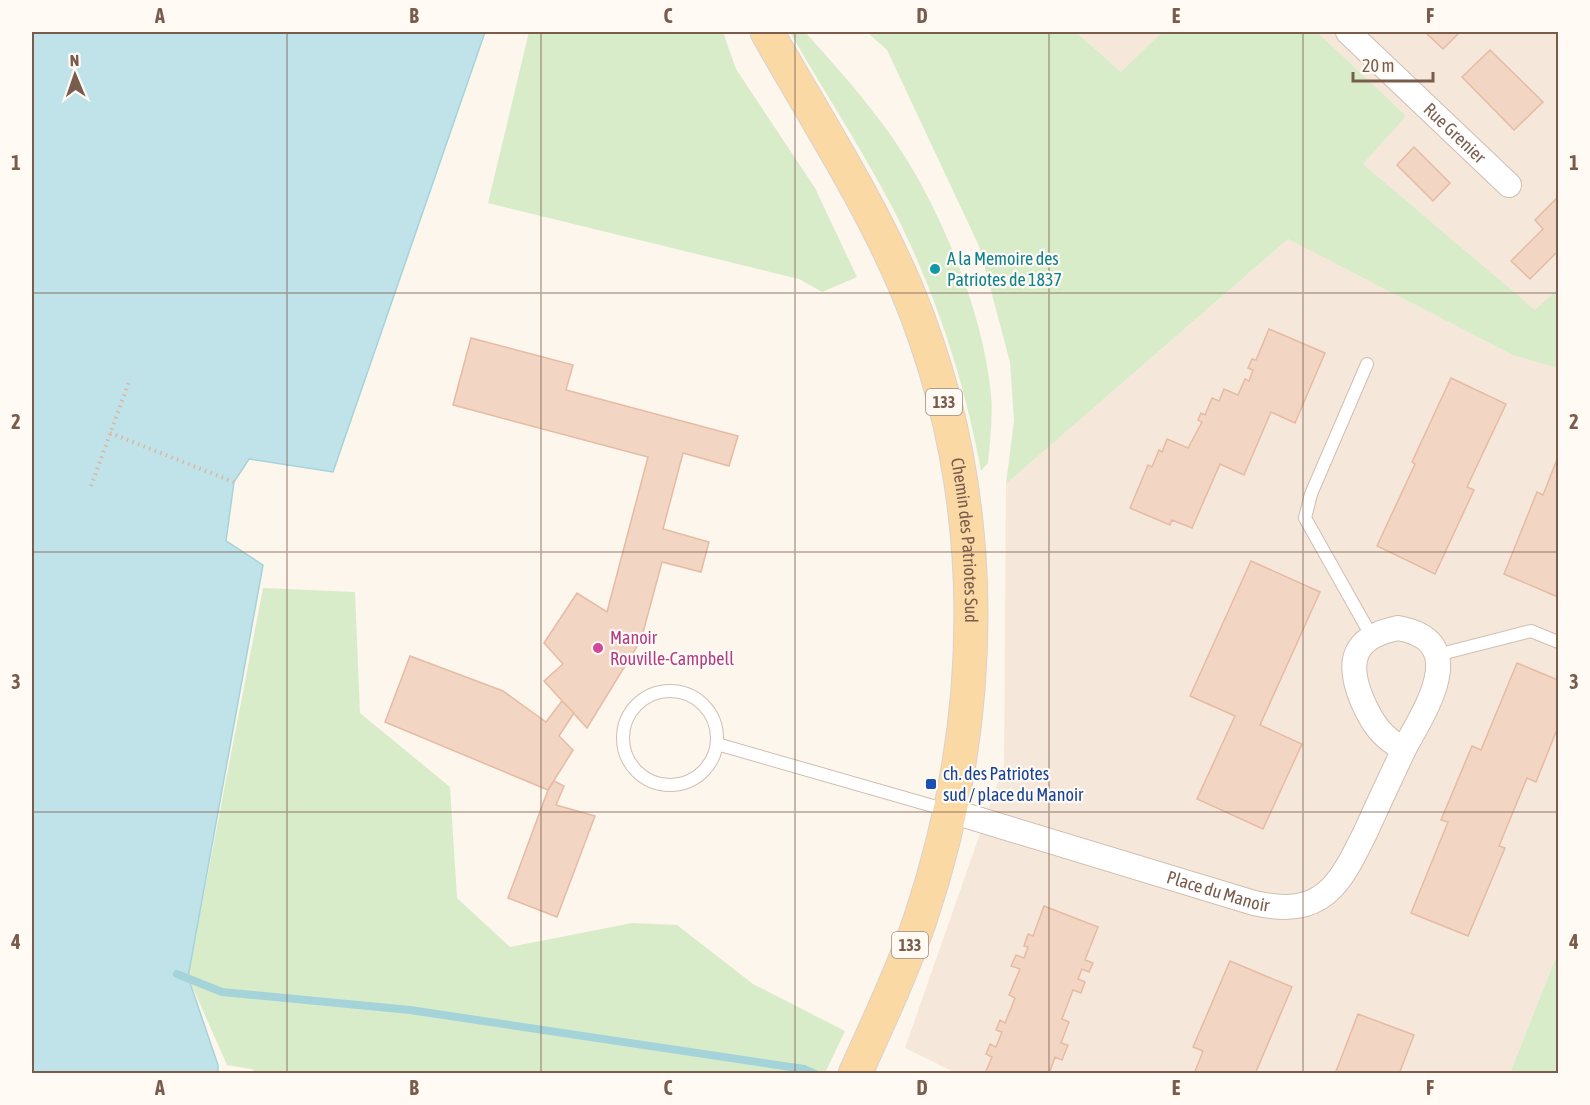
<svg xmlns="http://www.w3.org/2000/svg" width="1590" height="1105" viewBox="0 0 1590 1105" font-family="'Asap Condensed',sans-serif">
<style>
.residential{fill:#f5e8da}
.green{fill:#d8ecc9}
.water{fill:#bfe3e8;stroke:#a5d3da;stroke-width:1.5}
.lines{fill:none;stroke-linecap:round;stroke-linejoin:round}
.stream{stroke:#a5d3da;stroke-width:8}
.building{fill:#f3d5c3;stroke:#e6bba3;stroke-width:1.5}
.service-casing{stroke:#d1beb0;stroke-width:14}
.minor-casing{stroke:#d1beb0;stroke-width:26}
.primary-casing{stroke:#dad1cd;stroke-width:35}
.path{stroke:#d9b8a5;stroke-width:4;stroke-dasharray:1.5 4.5;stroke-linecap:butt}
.service{stroke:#fff;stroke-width:12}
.minor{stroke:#fff;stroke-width:24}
.primary{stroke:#fbd9a5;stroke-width:33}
.grid{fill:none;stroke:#7a5c4d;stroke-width:1.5;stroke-opacity:0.55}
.culture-dot{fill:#0f9aa8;stroke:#fffaf3;stroke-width:2}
.hotel-dot{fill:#d1479c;stroke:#fffaf3;stroke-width:2}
.transit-dot{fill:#1a4fb4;stroke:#fffaf3;stroke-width:2}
.labels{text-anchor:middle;stroke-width:4.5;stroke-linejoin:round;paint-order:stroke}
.shield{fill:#fffaf3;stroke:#a28b7f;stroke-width:1.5}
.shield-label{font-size:16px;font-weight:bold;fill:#7a5c4d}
.street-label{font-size:18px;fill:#7a5c4d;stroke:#fffaf3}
.culture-label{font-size:18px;fill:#0d838f;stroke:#fffaf3;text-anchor:start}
.hotel-label{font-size:18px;fill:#b23c85;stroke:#fffaf3;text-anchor:start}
.transit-label{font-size:18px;fill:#164399;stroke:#fffaf3;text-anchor:start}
.neatline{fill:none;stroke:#7a5c4d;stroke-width:2}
.grid-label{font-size:20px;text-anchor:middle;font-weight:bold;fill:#7a5c4d}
</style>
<rect width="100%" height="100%" fill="#fdf6ec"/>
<g class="residential">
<polygon points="1076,32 1162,32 1121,72"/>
<polygon points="1317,32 1558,32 1558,330 1363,164 1405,116"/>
<polygon points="1288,239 1558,356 1558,952 1510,1073 958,1074 905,1048 1004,765 1006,484"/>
</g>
<g class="green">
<polygon points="529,32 723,32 736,69 815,188 857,277 822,292 799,279 488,203"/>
<path d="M 790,32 L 805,32 C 835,65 866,100 892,137 C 940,206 983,311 991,394 C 993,417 990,441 988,463 L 981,471 C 964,377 933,285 889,201 C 858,143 822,88 790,32 Z"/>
<polygon points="867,32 1076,32 1121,72 1162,32 1317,32 1406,116 1363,164 1535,310 1558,289 1558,368 1513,355 1288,239 1006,484 1014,421 1010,362 979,246 887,50"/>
<polygon points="263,588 355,592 360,713 450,787 457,898 510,947 632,923 677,925 753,984 845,1031 825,1073 257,1073 251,1069 227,1065 188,977"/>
<polygon points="1558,952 1558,1073 1510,1073"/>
</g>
<polygon class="water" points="32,32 485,32 333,472 249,459 234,482 226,541 263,565 188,977 218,1065 218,1073 32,1073"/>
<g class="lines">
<polyline class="stream" points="177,974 222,992 410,1010 804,1069 815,1074"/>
</g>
<g class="building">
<polygon points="1425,32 1460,32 1443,49"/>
<polygon points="1490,50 1543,102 1514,130 1462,77"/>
<polygon points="1414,147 1450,183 1433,201 1397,165"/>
<polygon points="1558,197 1558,251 1530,279 1511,261 1543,229 1535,220"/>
<polygon points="1269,329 1325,353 1295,423 1271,412 1244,475 1220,464 1192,528 1172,520 1170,525 1130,508 1148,465 1152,467 1159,450 1162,452 1167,439 1188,448 1202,422 1198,420 1201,413 1205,415 1212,398 1219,401 1224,389 1238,395 1245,379 1249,381 1253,370 1248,368 1252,359 1256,360"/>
<polygon points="471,338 573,365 566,390 738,436 729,466 683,453 663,529 709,542 701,572 662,562 641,640 587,728 544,681 563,664 544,643 577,593 607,612 648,457 453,405"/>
<polygon points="1451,378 1506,404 1467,487 1474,490 1435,574 1377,546 1415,464 1412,462"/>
<polygon points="1558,457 1558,597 1504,574 1537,492 1543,495"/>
<polygon points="1251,561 1320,592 1260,725 1302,744 1263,829 1197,799 1235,716 1190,696"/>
<polygon points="410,656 503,691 546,722 562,701 574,713 559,736 573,750 548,790 385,722"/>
<polygon points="1517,663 1558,680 1558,727 1536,782 1527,778 1499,846 1505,848 1468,936 1411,913 1448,822 1441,820 1472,746 1481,750"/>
<polygon points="554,781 564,786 556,805 595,816 557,917 508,898 548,790"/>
<polygon points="1044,906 1098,927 1085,960 1093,963 1089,972 1082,969 1078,979 1085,982 1081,993 1073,990 1062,1019 1069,1022 1061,1043 1068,1045 1062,1060 1055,1057 1050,1071 1057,1074 992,1074 986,1071 992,1057 986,1054 990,1044 996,1047 1002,1032 996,1030 1000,1020 1005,1023 1015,998 1009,995 1020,969 1011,966 1016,955 1024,958 1028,947 1024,946 1028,934 1033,936"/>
<polygon points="1230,961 1292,987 1255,1074 1194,1074 1203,1051 1193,1047"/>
<polygon points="1358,1014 1414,1035 1399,1074 1335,1074"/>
</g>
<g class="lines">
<g class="service-casing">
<g id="service">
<polyline points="1367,364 1311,494 1305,518 1372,637"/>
<polyline points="1437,655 1531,631 1558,642"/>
<circle cx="670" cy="738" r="47"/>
<polyline points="717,744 947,810"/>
</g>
</g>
<g class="minor-casing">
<g id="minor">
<path id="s1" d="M 1348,32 L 1509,185"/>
<path d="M 1398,628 C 1472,641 1425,710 1404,749 C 1382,738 1372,723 1362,700 C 1346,661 1353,637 1398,628 Z"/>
<path id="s2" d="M 951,811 L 1254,903 C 1324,919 1340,884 1367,829 C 1379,802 1392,775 1404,749"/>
</g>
</g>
<g class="primary-casing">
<g id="primary">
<path id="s3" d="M 767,32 C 815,117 869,200 907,290 C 991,492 989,715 920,920 C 902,972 878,1023 855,1074"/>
</g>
</g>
<g class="path">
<polyline points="110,433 234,482"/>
<polyline points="91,486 130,379"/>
</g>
<use href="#service" class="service"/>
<use href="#minor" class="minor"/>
<use href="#primary" class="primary"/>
</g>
<path class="grid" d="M 287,32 L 287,1074M 541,32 L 541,1074M 795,32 L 795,1074M 1049,32 L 1049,1074M 1303,32 L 1303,1074M 32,293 L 1558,293M 32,552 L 1558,552M 32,812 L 1558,812"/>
<circle class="culture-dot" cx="935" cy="269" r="6"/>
<circle class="hotel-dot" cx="598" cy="648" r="6"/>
<rect class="transit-dot" x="925" y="778" width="12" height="12" rx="3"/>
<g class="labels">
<g class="shield">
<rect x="926" y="389" width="36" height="26" rx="4.5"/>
<rect x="892" y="932" width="36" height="26" rx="4.5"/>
</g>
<g class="shield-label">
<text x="944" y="408">133</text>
<text x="910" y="951">133</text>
</g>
<g class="street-label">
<text dy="6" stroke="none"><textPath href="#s1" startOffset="147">Rue Grenier</textPath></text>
<text dy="6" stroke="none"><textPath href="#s3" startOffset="552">Chemin des Patriotes Sud</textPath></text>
<text dy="6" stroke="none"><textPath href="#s2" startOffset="279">Place du Manoir</textPath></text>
</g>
<g class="culture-label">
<text x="947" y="265">A la Memoire des<tspan x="947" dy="21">Patriotes de 1837</tspan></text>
</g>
<g class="hotel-label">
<text x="610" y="644">Manoir<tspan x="610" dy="21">Rouville-Campbell</tspan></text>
</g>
<g class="transit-label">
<text x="943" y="780">ch. des Patriotes<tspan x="943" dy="21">sud / place du Manoir</tspan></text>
</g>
</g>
<rect width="1590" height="1105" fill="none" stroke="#fffaf3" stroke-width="66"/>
<g transform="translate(75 75) rotate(358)" stroke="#fffaf3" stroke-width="4.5" paint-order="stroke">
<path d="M0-4.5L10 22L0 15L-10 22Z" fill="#7a5c4d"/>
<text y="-9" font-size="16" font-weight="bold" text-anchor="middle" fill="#7a5c4d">N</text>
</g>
<path d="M1353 72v9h80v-9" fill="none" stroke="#7a5c4d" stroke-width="3"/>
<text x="1362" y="72" font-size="18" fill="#7a5c4d" stroke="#fffaf3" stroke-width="4.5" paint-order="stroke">20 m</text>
<rect x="33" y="33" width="1524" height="1039" class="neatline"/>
<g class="grid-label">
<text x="160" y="23">A</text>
<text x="414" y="23">B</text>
<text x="668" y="23">C</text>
<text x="922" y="23">D</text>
<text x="1176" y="23">E</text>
<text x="1430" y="23">F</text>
<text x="16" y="170">1</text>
<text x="1574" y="170">1</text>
<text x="16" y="429">2</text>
<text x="1574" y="429">2</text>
<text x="16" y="689">3</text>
<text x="1574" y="689">3</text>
<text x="16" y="949">4</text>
<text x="1574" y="949">4</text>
<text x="160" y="1095">A</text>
<text x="414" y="1095">B</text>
<text x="668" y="1095">C</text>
<text x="922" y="1095">D</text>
<text x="1176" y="1095">E</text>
<text x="1430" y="1095">F</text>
</g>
</svg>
